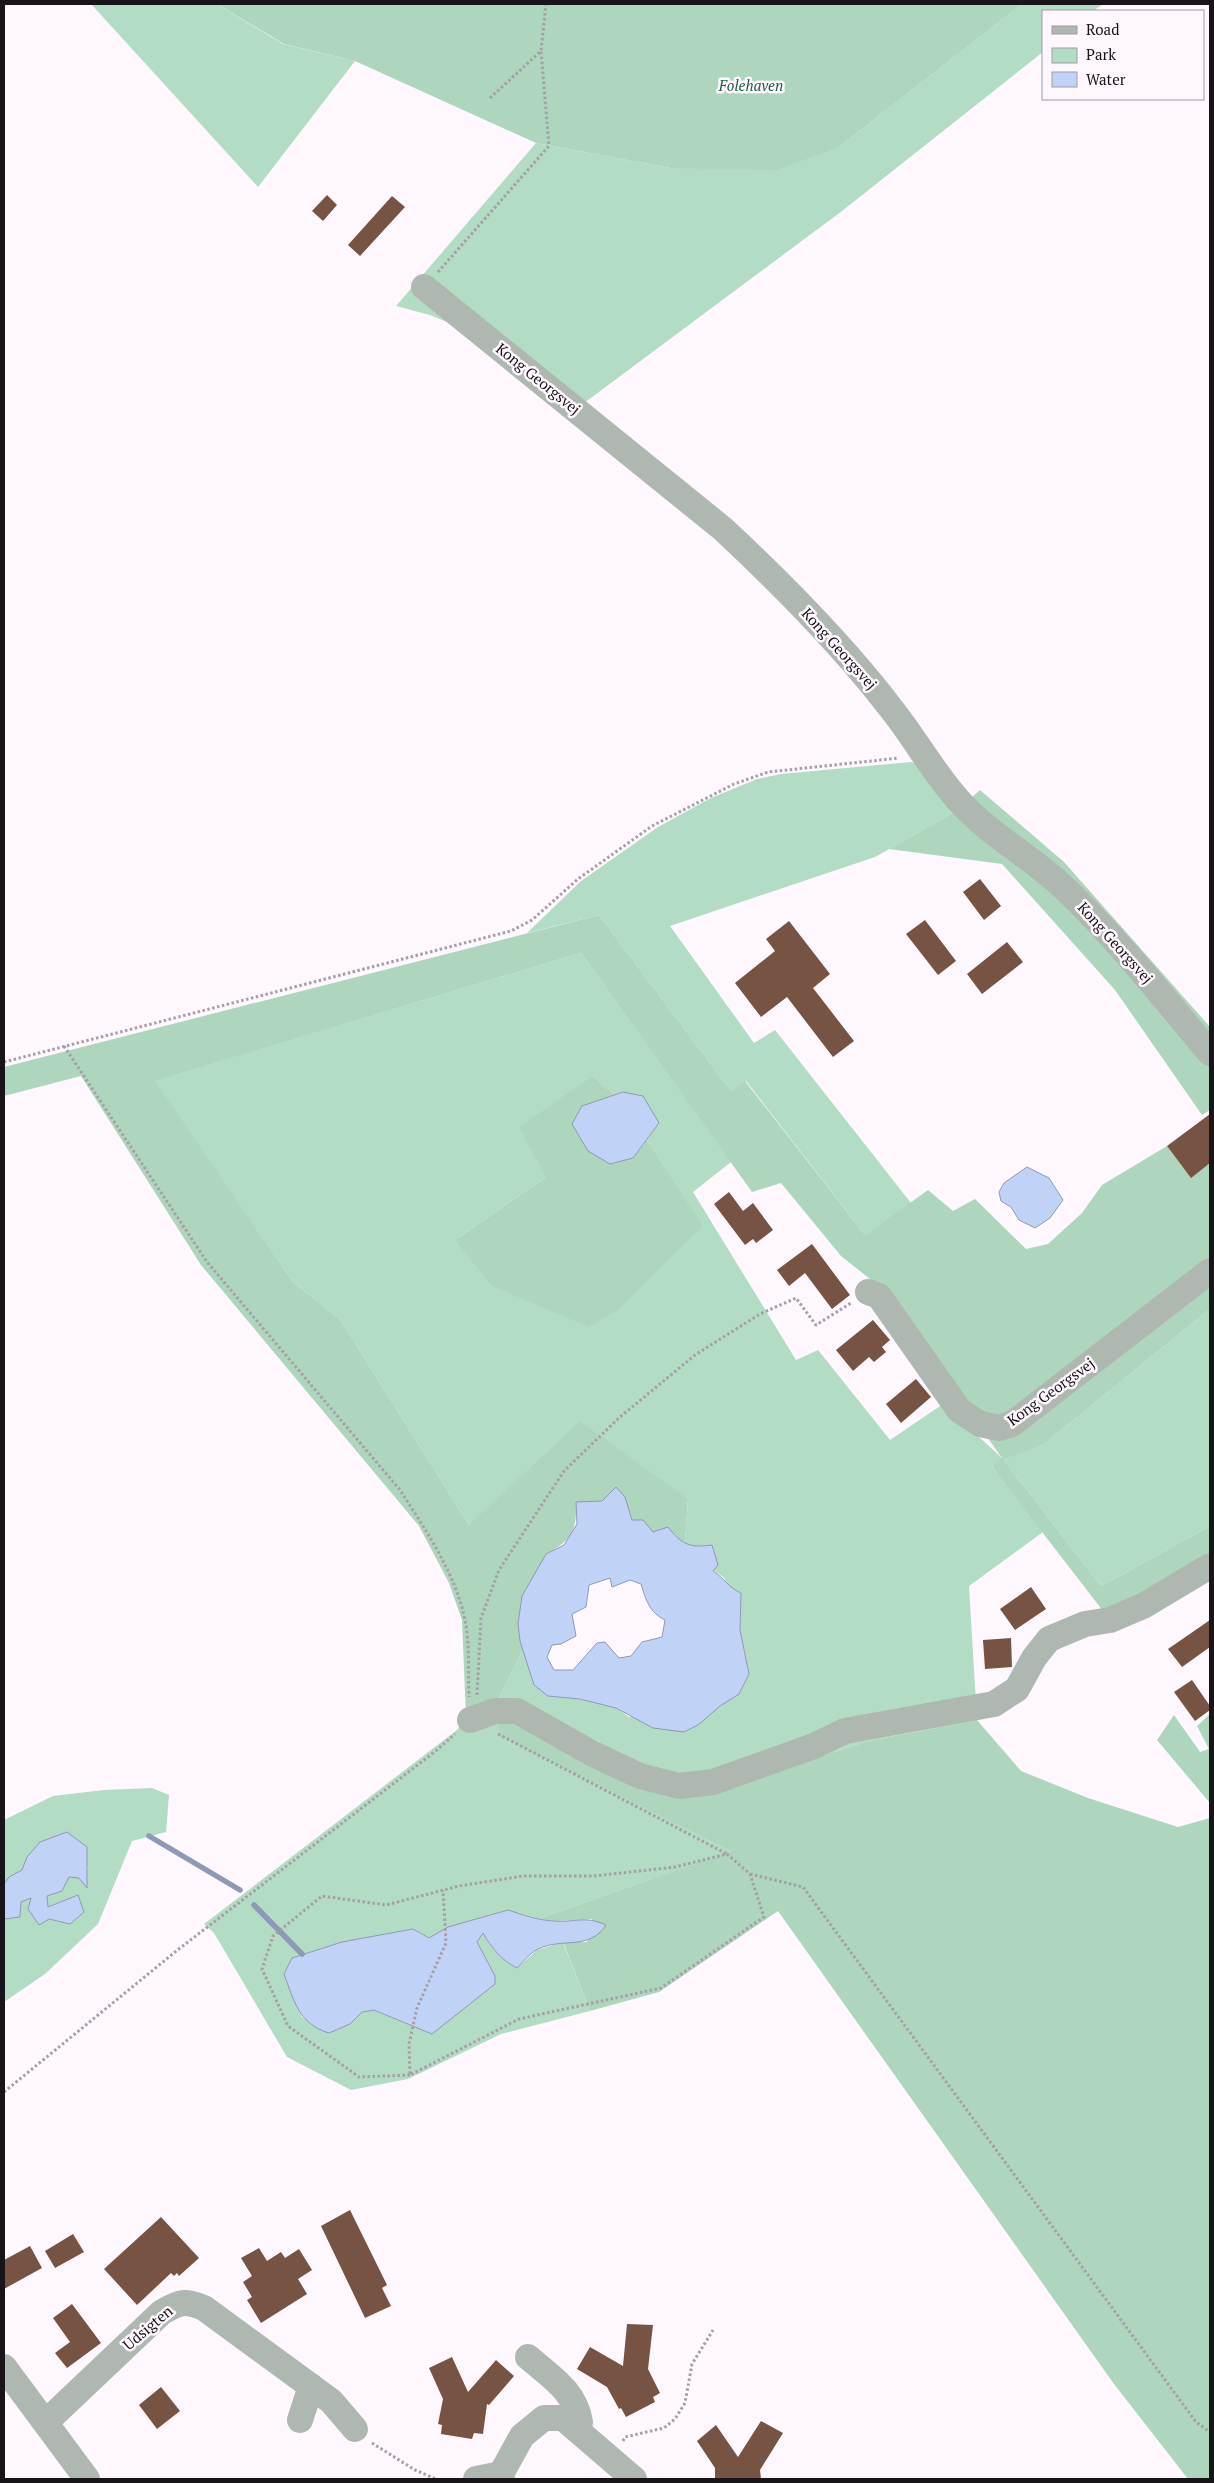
<svg xmlns="http://www.w3.org/2000/svg" width="1214" height="2483" viewBox="0 0 1214 2483" font-family="'PT Serif',serif">
<style>
.green{fill:#b3dcc4;fill-rule:evenodd}
.forest{fill:#add6bd}
.water{fill:#c0d3f7;stroke:#8e99b5;fill-rule:evenodd}
.lines{fill:none;stroke-linecap:round;stroke-linejoin:round}
.stream{stroke:#8e99b5;stroke-width:5.5}
.building{fill:#775343}
.path{stroke:#a69fa6;stroke-width:3;stroke-dasharray:2.5 2.5;stroke-linecap:butt}
.minor{stroke:#aeb8b1;stroke-width:26}
.labels{text-anchor:middle;stroke-width:5;stroke-linejoin:round;paint-order:stroke}
.park-label{font-size:15px;font-style:italic;fill:#1b5d3e;stroke:#fef7fe}
.street-label{font-size:15px;fill:#19131a;stroke:#fef7fe}
</style>
<rect width="100%" height="100%" fill="#fef7fe"/>
<g class="green">
<polygon points="91,4 217,4 283,44 355,61 258,187"/>
<polygon points="1022,4 1103,4 1093,11 1043,11 1043,52 842,211 568,415 464,329 430,315 396,306 536,143 670,168 839,147"/>
<polygon points="911,762 924,765 958,810 875,857 670,926 754,1043 775,1030 911,1203 865,1235 746,1081 731,1091 599,915 527,933 581,881 658,827 711,798 757,779 781,774"/>
<path d="M 581,953 L 731,1162 L 693,1192 L 796,1360 L 818,1350 L 890,1440 L 943,1404 L 1002,1458 L 1043,1445 L 1210,1309 L 1210,1526 L 1101,1586 L 1003,1459 L 992,1467 L 1043,1532 L 969,1586 L 977,1720 L 868,1741 L 715,1790 L 500,1737 L 732,1851 L 538,1919 L 507,1910 L 449,1927 L 429,1938 L 413,1929 L 342,1942 L 292,1958 L 284,1974 L 302,2017 L 329,2033 L 350,2024 L 362,2012 L 374,2010 L 432,2034 L 495,1976 L 477,1942 L 483,1933 C 490,1947 503,1961 517,1968 L 537,1950 L 563,1942 L 590,2011 L 501,2034 L 408,2079 L 351,2090 L 287,2057 L 214,1933 L 204,1924 L 457,1730 L 466,1717 L 495,1706 L 523,1649 L 534,1685 L 548,1696 L 580,1699 L 616,1708 L 629,1717 L 720,1706 L 739,1694 L 749,1674 L 740,1630 L 741,1593 L 731,1589 L 723,1577 L 713,1570 L 693,1547 L 685,1543 L 688,1499 L 469,1525 L 340,1319 L 293,1282 L 154,1081 ZM 593,1076 L 614,1095 L 623,1092 L 659,1123 L 647,1140 L 703,1227 L 455,1240 L 546,1177 Z"/>
<path d="M 152,1788 L 169,1795 L 166,1832 L 132,1841 L 98,1924 L 45,1974 L 4,2002 L 4,1919 L 20,1917 L 21,1902 L 32,1897 L 49,1919 L 70,1924 L 78,1895 L 48,1907 L 47,1896 L 69,1877 L 80,1878 L 87,1887 L 86,1873 L 88,1866 L 27,1857 C 26,1861 25,1866 23,1869 C 14,1882 5,1871 4,1896 L 4,1820 L 53,1796 L 104,1790 Z"/>
</g>
<g class="forest">
<polygon points="217,4 1022,4 839,147 776,170 670,168 536,143 355,61 284,44"/>
<polygon points="980,790 1064,862 1210,1027 1210,1110 1202,1115 1115,990 1002,864 889,849 958,810"/>
<path d="M 599,915 L 731,1091 L 745,1081 L 865,1235 L 928,1190 L 953,1211 L 975,1199 L 1026,1249 L 1048,1244 L 1082,1213 L 1102,1185 L 1167,1146 L 1191,1177 L 1210,1163 L 1210,1309 L 1043,1445 L 1003,1459 L 1101,1586 L 1210,1526 L 1210,1562 L 1103,1611 L 992,1467 L 1002,1458 L 880,1287 L 841,1256 L 781,1183 L 752,1192 L 581,953 L 155,1081 L 293,1282 L 340,1319 L 469,1525 L 580,1421 L 688,1499 L 685,1543 L 677,1538 L 668,1527 L 653,1532 L 632,1520 L 625,1497 L 602,1501 L 576,1502 C 577,1531 572,1540 546,1554 L 520,1641 L 523,1649 L 495,1706 L 466,1717 L 462,1620 L 449,1583 L 419,1526 L 201,1265 L 81,1076 L 4,1096 L 4,1067 Z"/>
<polygon points="593,1076 614,1095 582,1106 633,1158 647,1140 703,1226 619,1309 589,1327 492,1286 455,1240 546,1177 519,1127"/>
<polygon points="1210,1714 1210,1803 1157,1740 1174,1715 1200,1752 1209,1749 1197,1726"/>
<polygon points="497,1718 645,1782 715,1790 868,1741 977,1720 1021,1771 1088,1798 1178,1827 1210,1818 1210,2479 1188,2479 1114,2384 778,1911 659,1992 590,2011 563,1941 587,1942 592,1919 555,1921 538,1919 731,1851 500,1737"/>
</g>
<g class="water">
<polygon points="623,1092 643,1096 659,1123 633,1158 610,1164 588,1151 572,1124 582,1106"/>
<polygon points="1027,1167 1049,1178 1063,1200 1050,1218 1035,1228 1019,1220 1011,1207 1001,1201 999,1192 1004,1183"/>
<path d="M 616,1487 L 625,1497 L 632,1520 L 643,1520 L 653,1532 L 668,1527 C 682,1545 690,1548 712,1545 L 718,1565 L 713,1571 C 724,1578 729,1588 741,1593 L 740,1630 L 749,1674 L 739,1694 L 720,1706 L 698,1725 L 684,1732 L 653,1728 L 616,1708 L 580,1699 L 548,1696 L 534,1685 L 520,1641 L 518,1624 L 522,1596 L 546,1554 L 564,1545 L 577,1524 L 576,1502 L 602,1501 ZM 610,1578 L 612,1587 L 630,1580 L 641,1584 C 646,1600 649,1612 665,1620 L 662,1637 L 642,1642 L 631,1656 L 619,1658 L 605,1642 L 597,1643 L 573,1670 L 554,1670 L 547,1657 L 552,1645 L 561,1644 L 576,1636 L 572,1614 L 586,1607 L 589,1585 Z"/>
<polygon points="67,1832 87,1847 87,1888 79,1878 69,1877 62,1891 47,1896 48,1907 78,1895 84,1912 70,1924 49,1919 39,1925 28,1909 31,1898 21,1902 20,1917 4,1919 4,1884 9,1877 22,1870 27,1857 40,1842"/>
<path d="M 508,1910 C 523,1915 537,1920 553,1921 C 574,1923 584,1915 606,1925 C 589,1951 563,1937 538,1949 C 530,1953 523,1962 517,1968 C 502,1961 491,1947 483,1933 L 477,1942 L 495,1976 L 495,1984 L 432,2034 L 374,2010 L 362,2012 L 350,2024 L 329,2033 C 299,2024 294,2001 284,1974 L 292,1958 L 342,1942 L 413,1929 L 429,1938 L 448,1927 Z"/>
</g>
<g class="lines">
<g class="stream">
<polyline points="149,1836 240,1890"/>
<polyline points="254,1905 302,1954"/>
</g>
</g>
<g class="building">
<polygon points="327,195 337,205 323,221 312,211"/>
<polygon points="392,196 405,207 360,256 348,245"/>
<polygon points="980,879 1001,906 984,920 963,892"/>
<polygon points="925,920 956,961 938,975 906,934"/>
<polygon points="789,921 830,974 813,988 854,1041 833,1057 787,997 761,1017 735,983 775,951 766,939"/>
<polygon points="1007,942 1023,962 982,994 967,974"/>
<polygon points="1210,1114 1210,1163 1191,1178 1167,1146"/>
<polygon points="729,1192 743,1211 753,1203 773,1230 756,1243 753,1239 745,1245 714,1204"/>
<polygon points="812,1244 850,1295 832,1309 805,1273 789,1286 777,1270"/>
<polygon points="873,1320 890,1340 882,1347 886,1352 874,1362 869,1357 853,1371 836,1350"/>
<polygon points="916,1379 931,1397 901,1423 886,1404"/>
<polygon points="1031,1587 1046,1609 1015,1630 1000,1609"/>
<polygon points="1210,1620 1210,1647 1182,1667 1168,1649"/>
<polygon points="1011,1638 1012,1667 985,1669 983,1640"/>
<polygon points="1192,1680 1210,1706 1210,1710 1195,1721 1174,1692"/>
<polygon points="350,2210 387,2285 382,2288 391,2306 365,2318 321,2226"/>
<polygon points="161,2217 199,2258 179,2276 177,2273 174,2276 171,2273 137,2305 104,2269"/>
<polygon points="73,2234 84,2252 55,2268 45,2251"/>
<polygon points="30,2246 42,2268 4,2289 4,2260"/>
<polygon points="259,2248 267,2261 281,2252 285,2258 299,2249 312,2270 298,2279 307,2294 261,2323 247,2300 252,2297 243,2282 252,2276 241,2258"/>
<polygon points="72,2304 101,2343 67,2368 55,2353 70,2342 53,2318"/>
<polygon points="627,2324 653,2325 648,2369 660,2393 653,2397 655,2402 626,2417 621,2408 619,2409 607,2387 577,2369 590,2347 623,2366"/>
<polygon points="452,2357 468,2392 496,2360 514,2376 489,2405 487,2404 483,2434 474,2433 472,2439 441,2434 442,2425 438,2424 443,2399 429,2368"/>
<polygon points="161,2387 180,2411 157,2429 139,2405"/>
<polygon points="761,2421 783,2433 760,2470 761,2479 715,2479 715,2468 697,2441 716,2425 738,2457"/>
</g>
<g class="lines">
<g class="path">
<polyline points="490,98 541,51 546,4"/>
<polyline points="438,272 549,146 541,51"/>
<path d="M 64,1046 L 207,1262 L 400,1490 C 425,1529 456,1574 465,1620 C 470,1644 468,1672 469,1697"/>
<polyline points="4,1062 511,931 532,920 578,879 652,826 734,784 768,772 899,758"/>
<polyline points="477,1695 481,1618 499,1570 564,1471 620,1417 695,1355 760,1314 796,1298 816,1325 851,1303"/>
<polyline points="498,1734 727,1854"/>
<polyline points="750,1874 803,1887 1196,2422 1210,2432"/>
<polyline points="410,2075 359,2077 288,2026 262,1969 273,1936 322,1896 386,1905 459,1886 523,1876 594,1876 675,1867 727,1854 750,1874 764,1917 661,1988 519,2019 410,2075 409,2044 417,2008 446,1943 443,1890"/>
<polyline points="4,2092 175,1952 437,1750 455,1734"/>
<polyline points="623,2441 625,2437 664,2428 675,2419 685,2403 692,2364 713,2330"/>
<polyline points="372,2443 415,2470 436,2479"/>
</g>
<g class="minor">
<path d="M 424,287 L 723,529 C 783,585 843,645 893,711 C 916,740 935,775 960,802 C 990,835 1030,856 1062,886 C 1117,938 1162,996 1210,1053"/>
<polyline points="868,1292 879,1296 959,1410 980,1424 999,1428 1012,1424 1210,1271"/>
<polyline points="470,1720 495,1711 517,1711 593,1754 640,1776 679,1786 713,1782 814,1746 845,1731 994,1704 1017,1689 1034,1658 1049,1639 1085,1624 1110,1620 1143,1606 1210,1566"/>
<path d="M 528,2357 C 551,2377 575,2391 580,2422 L 575,2428"/>
<polyline points="4,2367 87,2479"/>
<polyline points="300,2420 311,2386"/>
<path d="M 46,2422 L 162,2312 C 180,2302 184,2300 204,2308 L 331,2401 L 355,2429"/>
<polyline points="476,2479 501,2474"/>
<polyline points="502,2479 501,2474 522,2436 544,2418 563,2418 634,2479"/>
</g>
</g>
<g class="labels">
<g class="park-label">
<text x="751" y="91">Folehaven</text>
</g>
<g class="street-label">
<text transform="translate(538 379) rotate(39)" y="5">Kong Georgsvej</text>
<text transform="translate(839 649) rotate(48)" y="5">Kong Georgsvej</text>
<text transform="translate(1115 943) rotate(48)" y="5">Kong Georgsvej</text>
<text transform="translate(1051 1392) rotate(-36)" y="5">Kong Georgsvej</text>
<text transform="translate(148 2328) rotate(-40)" y="5">Udsigten</text>
</g>
</g>
<rect width="1214" height="2483" fill="none" stroke="#19131a" stroke-width="10"/>
<rect x="1042" y="10" width="162" height="90" fill="#fef7fe" stroke="#a29ca3"/>
<rect x="1052" y="26" width="25" height="8" fill="#aeb8b1" stroke="#a29ca3"/>
<text x="1086" y="35" font-size="15" fill="#19131a">Road</text>
<rect x="1052" y="48" width="25" height="15" fill="#b3dcc4" stroke="#a29ca3"/>
<text x="1086" y="60" font-size="15" fill="#19131a">Park</text>
<rect x="1052" y="72" width="25" height="15" fill="#c0d3f7" stroke="#a29ca3"/>
<text x="1086" y="85" font-size="15" fill="#19131a">Water</text>
</svg>
